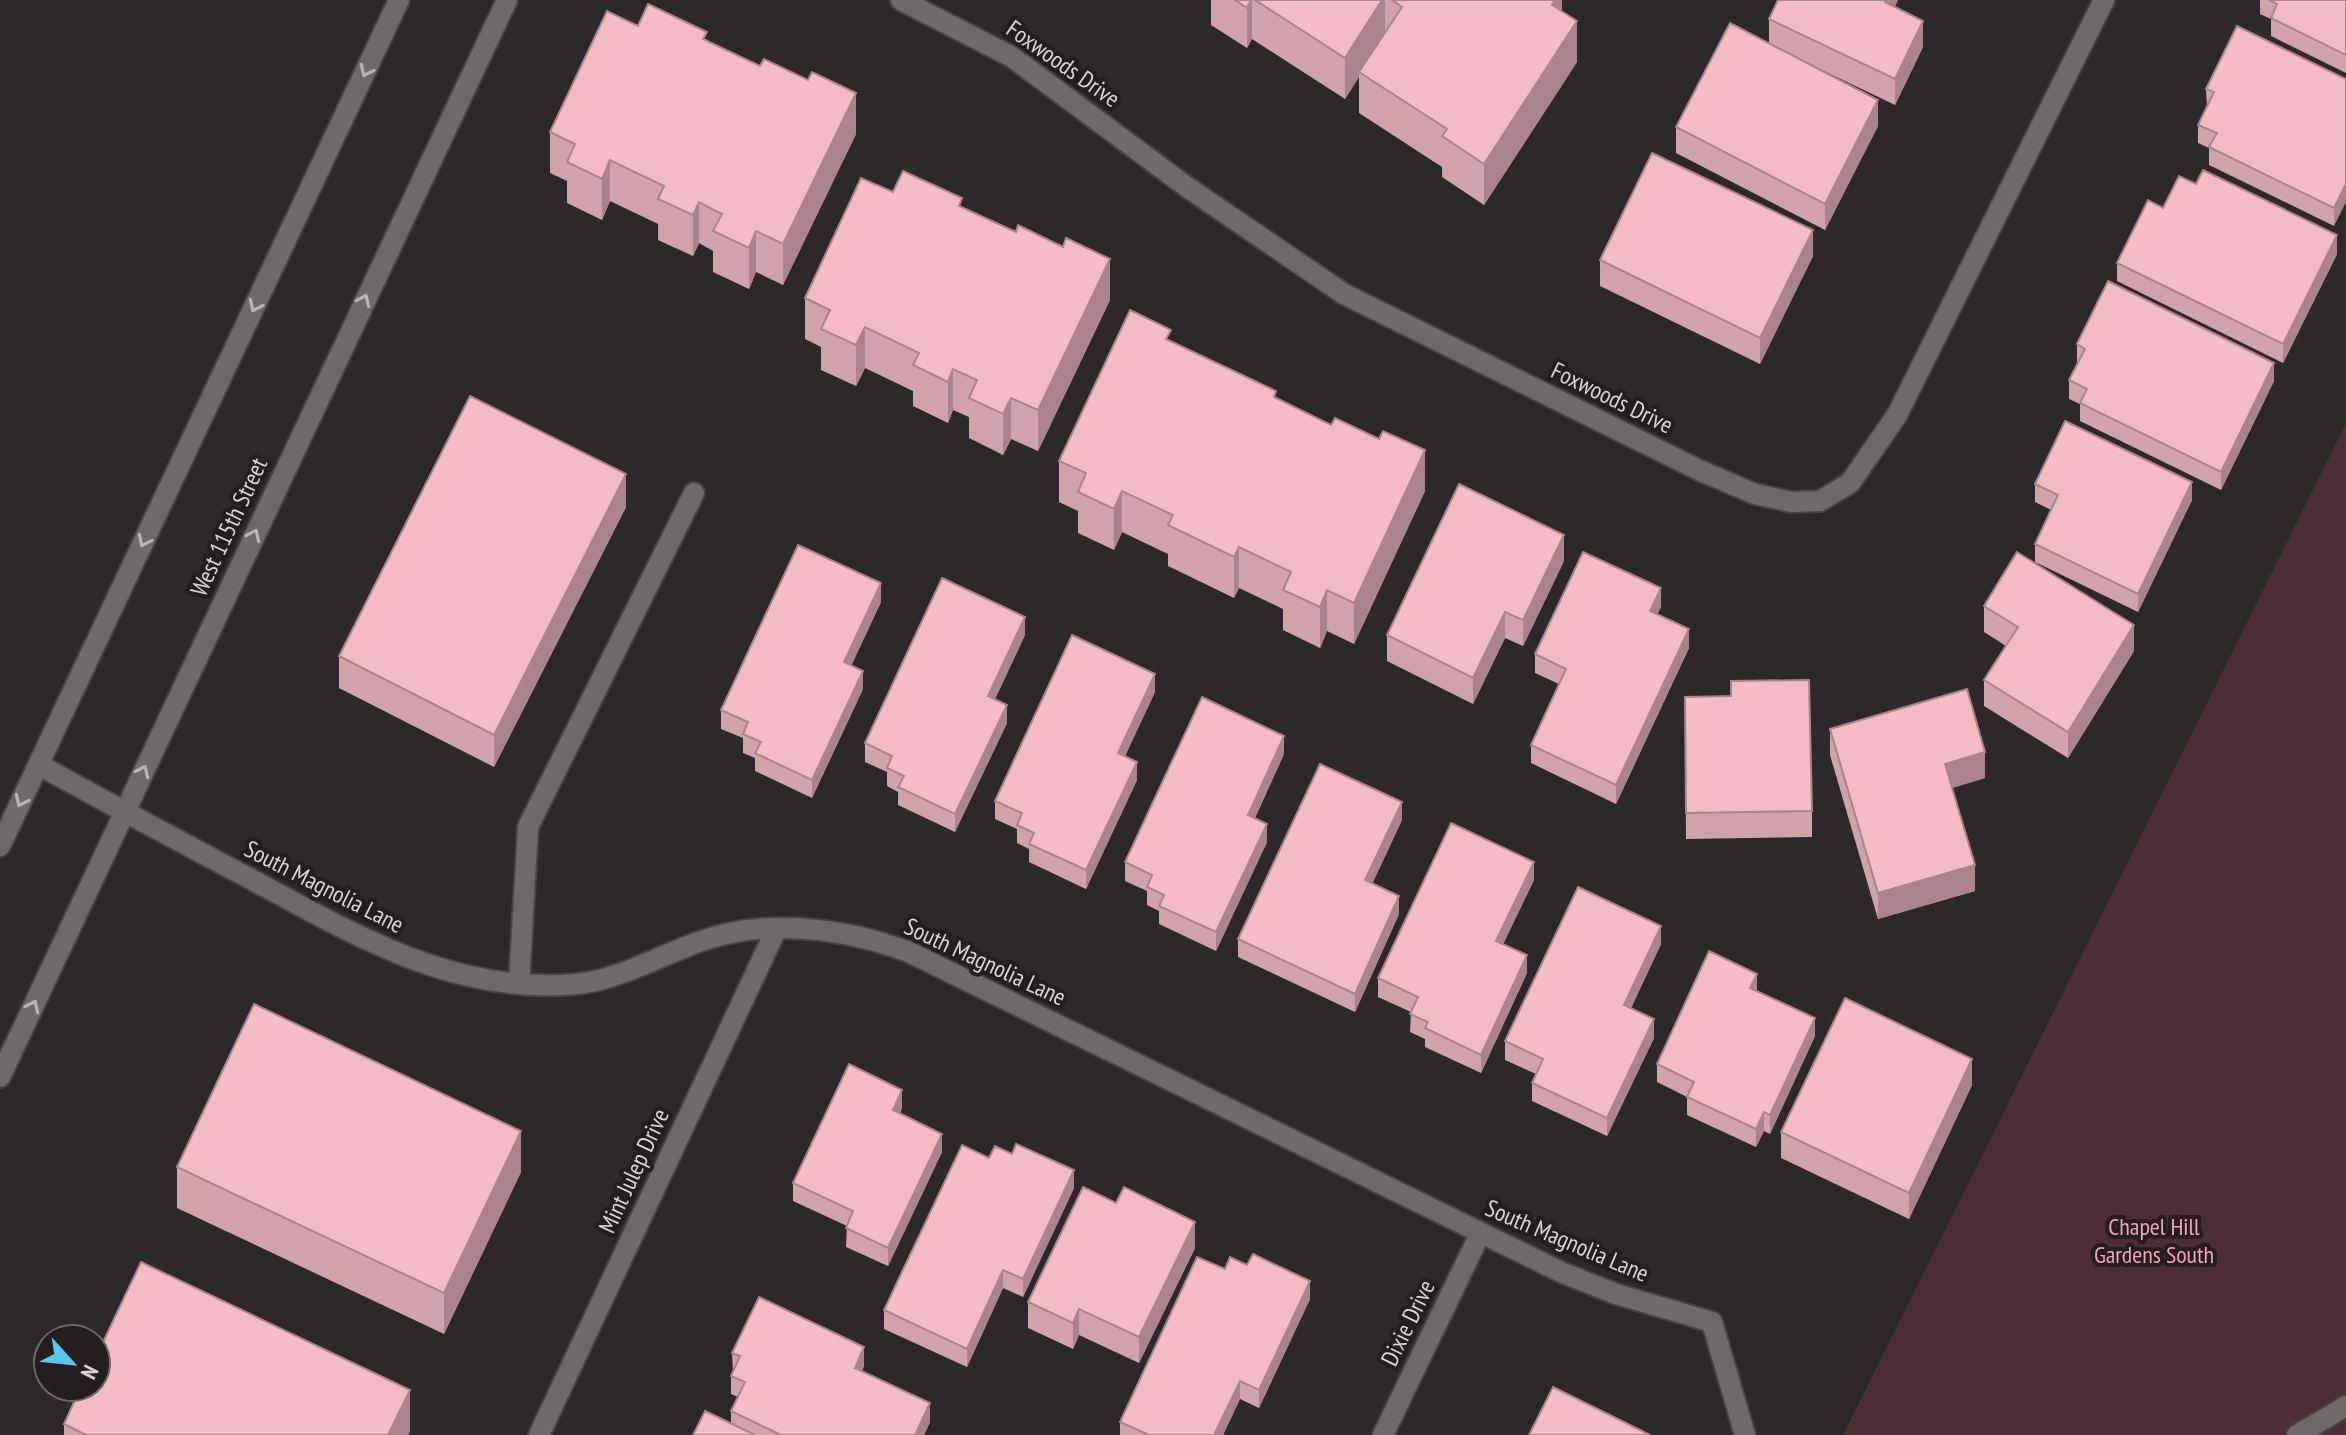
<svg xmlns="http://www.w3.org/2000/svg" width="2346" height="1435" viewBox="0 0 2346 1435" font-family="'PT Sans Narrow',sans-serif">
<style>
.green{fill:#4c2e33}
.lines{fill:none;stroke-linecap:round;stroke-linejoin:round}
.minor-casing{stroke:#484444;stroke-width:24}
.minor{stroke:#70696a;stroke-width:20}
.wall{fill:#d1a2a9}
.shaded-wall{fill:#aa848a}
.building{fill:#f3bcc5;stroke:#aa848a;stroke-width:2}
.oneway{stroke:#b9b4b5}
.labels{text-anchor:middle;stroke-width:8;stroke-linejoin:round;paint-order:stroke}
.street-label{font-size:24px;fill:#d8d4d5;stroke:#241e1f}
.park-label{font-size:24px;fill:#f3a5b2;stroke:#241e1f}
</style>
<rect width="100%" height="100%" fill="#2d2829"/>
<polygon class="green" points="2346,423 2346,1435 1843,1435"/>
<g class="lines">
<g class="minor-casing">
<g id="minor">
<polyline points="901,0 1012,57 1187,187 1344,294 1701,471 1755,494 1791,502 1820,501 1850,483 1897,415 2104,0"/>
<path d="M 39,765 C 108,803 177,840 247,877 C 352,933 451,995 576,984 C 618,980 657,957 696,943 C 763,917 844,928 909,952 L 1563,1273 L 1616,1294 L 1712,1322 L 1745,1435"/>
<polyline points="0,846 399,0"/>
<polyline points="519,984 528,827 694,493"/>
<polyline points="0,1077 507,0"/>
<polyline points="539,1435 776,930"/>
<polyline points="1383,1435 1480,1234"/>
<polyline points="2297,1435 2346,1406"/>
</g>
</g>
<use href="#minor" class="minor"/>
</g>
<g class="wall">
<polygon points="1211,0 1562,0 1562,11 1577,62 1484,205 1442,177 1442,167 1359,113 1359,77 1345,99 1252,39 1247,48 1211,25"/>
<polygon points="2260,0 2346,0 2346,73 2271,36 2271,19 2260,14"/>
<polygon points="1895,7 1923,47 1895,105 1799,59 1878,126 1825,230 1676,153 1676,127 1769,44 1769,19"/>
<polygon points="638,26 707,40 856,134 783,285 756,272 749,289 713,272 713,251 699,243 693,256 658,240 658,224 610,201 602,220 567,203 567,181 550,173 550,132"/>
<polygon points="2346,79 2334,226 2209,165 2209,148 2198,143 2198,125 2207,107 2206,89"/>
<polygon points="893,192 962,207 1110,300 1038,451 1011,439 1003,455 969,438 969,417 953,410 948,423 913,406 913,391 865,368 856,386 821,370 821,347 805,339 805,298"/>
<polygon points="2163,208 2337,254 2283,363 2117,281 2117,263"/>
<polygon points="1813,256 1760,364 1600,286 1600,260"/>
<polygon points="1171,342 1276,398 1425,491 1354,644 1327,631 1320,648 1283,630 1283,609 1239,588 1234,598 1168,566 1168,554 1122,532 1114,550 1078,533 1078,511 1059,502 1059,461"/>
<polygon points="2077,344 2274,381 2221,490 2080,421 2080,404 2069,399 2069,380 2078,363 2077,363"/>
<polygon points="2035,484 2192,500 2138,612 2035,562 2035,544 2051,510 2035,502"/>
<polygon points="626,507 494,767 339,688 339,656"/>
<polygon points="1564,561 1523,646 1505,638 1473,704 1387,661 1387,635"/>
<polygon points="881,602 851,666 863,689 812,798 755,771 755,758 743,753 743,738 721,729 721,710"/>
<polygon points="1984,606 2134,651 2068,758 1984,706 1984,680 2006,646 1984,632"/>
<polygon points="1661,607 1657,614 1689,648 1616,804 1531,763 1531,745 1559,684 1535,673 1535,654"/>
<polygon points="1025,635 995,699 1007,723 955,832 898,805 898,792 887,786 887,772 865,762 865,743"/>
<polygon points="1155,692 1125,756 1137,780 1086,889 1029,862 1029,849 1017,843 1017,829 995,819 995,801"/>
<polygon points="1731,696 1812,811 1812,837 1686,839 1685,697"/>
<polygon points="1830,729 1985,778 1952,788 1975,891 1878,919 1830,755"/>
<polygon points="1284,754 1255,818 1267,842 1216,951 1159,924 1159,911 1147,905 1147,891 1125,881 1125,862"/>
<polygon points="1402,820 1372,884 1399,914 1355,1012 1238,957 1238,939"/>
<polygon points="1534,880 1503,944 1527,973 1481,1073 1425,1047 1425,1039 1410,1032 1411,1012 1378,997 1378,978"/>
<polygon points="1661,944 1631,1008 1654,1038 1607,1136 1532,1101 1532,1083 1536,1074 1505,1060 1505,1041"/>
<polygon points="1757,991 1815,1036 1770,1134 1764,1131 1756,1147 1687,1115 1687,1097 1657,1082 1657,1064"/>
<polygon points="1972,1085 1909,1219 1781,1158 1781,1132"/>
<polygon points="902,1108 900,1114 942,1152 888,1266 846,1247 847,1226 793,1201 793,1183"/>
<polygon points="989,1158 1074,1188 1023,1297 1003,1288 967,1367 884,1329 884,1310"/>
<polygon points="177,1167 521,1172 444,1334 177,1208"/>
<polygon points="1195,1248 1139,1363 1079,1335 1073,1349 1028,1328 1028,1302"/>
<polygon points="1225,1269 1310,1299 1259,1408 1240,1399 1223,1435 1120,1435 1120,1422"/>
<polygon points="732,1353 864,1366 862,1371 930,1422 924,1435 693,1435 731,1423 731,1411 738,1397 731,1394 731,1376 733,1372"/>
<polygon points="64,1424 410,1431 408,1435 64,1435"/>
</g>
<g class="shaded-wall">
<polygon points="1251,0 1252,0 1252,39 1247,48 1247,8"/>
<polygon points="1382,0 1385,0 1385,37 1359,72 1359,77 1345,99 1345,58"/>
<polygon points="1555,0 1562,0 1562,30 1552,5"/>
<polygon points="1886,0 1898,0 1885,28 1885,2"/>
<polygon points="1577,21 1577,62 1484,205 1484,164"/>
<polygon points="1923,21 1923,47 1895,105 1895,79"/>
<polygon points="856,93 856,134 783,285 783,244"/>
<polygon points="1878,100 1878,126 1825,230 1825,204"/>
<polygon points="610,160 610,201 602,220 602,179"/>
<polygon points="2346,184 2346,202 2334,226 2334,208"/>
<polygon points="699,202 699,243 693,256 693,215"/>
<polygon points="1813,230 1813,256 1760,364 1760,338"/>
<polygon points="756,231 756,272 749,289 749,248"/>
<polygon points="2337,235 2337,254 2283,363 2283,344"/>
<polygon points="1110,259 1110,300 1038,451 1038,410"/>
<polygon points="865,327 865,368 856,386 856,345"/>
<polygon points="2274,363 2274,381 2221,490 2221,472"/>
<polygon points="953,369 953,410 948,423 948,382"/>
<polygon points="1011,398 1011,439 1003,455 1003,414"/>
<polygon points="1425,450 1425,491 1354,644 1354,603"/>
<polygon points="626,474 626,507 494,767 494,735"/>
<polygon points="2192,482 2192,500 2138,612 2138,594"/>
<polygon points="1122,491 1122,532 1114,550 1114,509"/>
<polygon points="1564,535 1564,561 1523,646 1523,620"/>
<polygon points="1239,547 1239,588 1234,598 1234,557"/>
<polygon points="881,583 881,602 844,681 844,662"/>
<polygon points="1661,588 1661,607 1650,629 1650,611"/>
<polygon points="1327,590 1327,631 1320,648 1320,607"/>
<polygon points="1505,612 1505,638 1473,704 1473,678"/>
<polygon points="1025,617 1025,635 988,714 988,696"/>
<polygon points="2134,625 2134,651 2068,758 2068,732"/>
<polygon points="1689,629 1689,648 1616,804 1616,785"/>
<polygon points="863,671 863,689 812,798 812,780"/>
<polygon points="1155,674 1155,692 1118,771 1118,753"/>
<polygon points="1007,705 1007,723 955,832 955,814"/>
<polygon points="1284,736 1284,754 1248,833 1248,815"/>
<polygon points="1985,752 1985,778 1945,790 1945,764"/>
<polygon points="1137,762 1137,780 1086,889 1086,870"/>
<polygon points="1402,802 1402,820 1365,899 1365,880"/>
<polygon points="1267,824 1267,842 1216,951 1216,932"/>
<polygon points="1534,862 1534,880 1496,959 1496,941"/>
<polygon points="1975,865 1975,891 1878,919 1878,893"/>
<polygon points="1399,896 1399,914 1355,1012 1355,994"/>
<polygon points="1661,926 1661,944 1624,1023 1624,1005"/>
<polygon points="1527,955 1527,973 1481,1073 1481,1055"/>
<polygon points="1757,974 1757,992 1750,988"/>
<polygon points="1815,1018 1815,1036 1770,1134 1770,1115"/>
<polygon points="1654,1019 1654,1038 1607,1136 1607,1118"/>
<polygon points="1972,1059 1972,1085 1909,1219 1909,1193"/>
<polygon points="902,1090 902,1108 893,1129 893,1110"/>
<polygon points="1764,1112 1764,1131 1756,1147 1756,1129"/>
<polygon points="521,1131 521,1172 444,1334 444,1293"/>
<polygon points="942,1134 942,1152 888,1266 888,1248"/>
<polygon points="1074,1170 1074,1188 1023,1297 1023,1279"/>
<polygon points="1195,1222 1195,1248 1139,1363 1139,1337"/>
<polygon points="1003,1270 1003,1288 967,1367 967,1349"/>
<polygon points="1310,1281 1310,1299 1259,1408 1259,1390"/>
<polygon points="1079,1309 1079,1335 1073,1349 1073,1323"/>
<polygon points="864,1347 864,1366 855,1386 855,1368"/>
<polygon points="1240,1381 1240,1399 1223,1435 1214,1435"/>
<polygon points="410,1390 410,1431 408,1435 388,1435"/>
<polygon points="930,1403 930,1422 924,1435 915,1435"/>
</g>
<g class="building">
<polygon points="1235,0 1251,0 1247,8"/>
<polygon points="1255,0 1382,0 1345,58"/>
<polygon points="1392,0 1555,0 1552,5 1577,21 1484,164 1442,136 1447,129 1359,72 1402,7"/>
<polygon points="1778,0 1886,0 1885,2 1923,21 1895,79 1769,19"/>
<polygon points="2269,0 2346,0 2346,55 2271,18 2277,4"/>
<polygon points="648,4 707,32 703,39 760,66 764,59 808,80 812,72 856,93 783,244 756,231 749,248 713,231 722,214 699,202 693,215 658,199 664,186 610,160 602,179 567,162 575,144 550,132 607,11 638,26"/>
<polygon points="1730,23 1878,100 1825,204 1676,127"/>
<polygon points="2237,26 2346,79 2346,184 2334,208 2209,147 2217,133 2198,125 2214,92 2206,89"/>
<polygon points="1652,153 1813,230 1760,338 1600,260"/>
<polygon points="2203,170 2337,235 2283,344 2117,263 2148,200 2163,208 2179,176 2196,184"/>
<polygon points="903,171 962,198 959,206 1016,232 1018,225 1063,247 1066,238 1110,259 1038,410 1011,398 1003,414 969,398 977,380 953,369 948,382 913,365 919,353 865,327 856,345 821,329 830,310 805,298 861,178 893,192"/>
<polygon points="2108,281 2274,363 2221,472 2080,403 2087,389 2069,380 2085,349 2077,344"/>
<polygon points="1130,310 1171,330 1166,339 1276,391 1274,397 1331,425 1335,418 1379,439 1383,431 1425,450 1354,603 1327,590 1320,607 1283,590 1291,572 1239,547 1234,557 1168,525 1173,515 1122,491 1114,509 1078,492 1086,473 1059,461"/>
<polygon points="470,396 626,474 494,735 339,656"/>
<polygon points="2065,421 2192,482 2138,594 2035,544 2058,495 2035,484"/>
<polygon points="1459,484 1564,535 1523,620 1505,612 1473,678 1387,635"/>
<polygon points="798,545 881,583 844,662 863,671 812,780 755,753 761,742 743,734 748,722 721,710"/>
<polygon points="1583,552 1661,588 1650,611 1689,629 1616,785 1531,745 1566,669 1535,654"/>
<polygon points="2017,552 2134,625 2068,732 1984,680 2018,627 1984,606"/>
<polygon points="942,578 1025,617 988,696 1007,705 955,814 898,787 904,776 887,768 892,756 865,743"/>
<polygon points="1072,635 1155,674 1118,753 1137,762 1086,870 1029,844 1034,833 1017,825 1022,813 995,801"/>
<polygon points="1809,680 1812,811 1686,813 1685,697 1731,696 1731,681"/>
<polygon points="1967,689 1985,752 1945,764 1975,865 1878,893 1830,729"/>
<polygon points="1202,697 1284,736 1248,815 1267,824 1216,932 1159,906 1164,895 1147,887 1152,875 1125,862"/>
<polygon points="1320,764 1402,802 1365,880 1399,896 1355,994 1238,939"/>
<polygon points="1451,823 1534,862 1496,941 1527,955 1481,1055 1425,1028 1428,1022 1410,1014 1418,997 1378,978"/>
<polygon points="1578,887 1661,926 1624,1005 1654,1019 1607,1118 1532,1083 1543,1059 1505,1041"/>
<polygon points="1709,951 1757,974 1750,988 1815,1018 1770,1115 1764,1112 1756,1129 1687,1097 1694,1082 1657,1064"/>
<polygon points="1845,998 1972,1059 1909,1193 1781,1132"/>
<polygon points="254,1004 521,1131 444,1293 177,1167"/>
<polygon points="849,1064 902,1090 893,1110 942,1134 888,1248 846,1228 853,1211 793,1183"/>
<polygon points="1016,1144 1074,1170 1023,1279 1003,1270 967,1349 884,1310 962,1145 989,1158 995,1146 1012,1154"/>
<polygon points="1083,1187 1116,1203 1124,1187 1195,1222 1139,1337 1079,1309 1073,1323 1028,1302"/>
<polygon points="1253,1254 1310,1281 1259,1390 1240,1381 1214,1435 1149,1435 1120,1422 1197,1257 1225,1269 1230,1257 1247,1265"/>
<polygon points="141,1262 410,1390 388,1435 86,1435 64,1424 81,1387 96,1387 96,1357"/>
<polygon points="759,1297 864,1347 855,1368 930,1403 915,1435 781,1435 731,1411 745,1382 731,1376 740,1356 732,1353"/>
<polygon points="1553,1387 1650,1435 1529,1435"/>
<polygon points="705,1411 755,1435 693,1435"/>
</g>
<defs><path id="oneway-chevron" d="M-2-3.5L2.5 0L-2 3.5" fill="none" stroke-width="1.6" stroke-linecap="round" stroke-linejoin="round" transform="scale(2)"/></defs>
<g class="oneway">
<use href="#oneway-chevron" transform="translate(366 71) rotate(115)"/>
<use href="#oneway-chevron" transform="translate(364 300) rotate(-65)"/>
<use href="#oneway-chevron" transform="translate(255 306) rotate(115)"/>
<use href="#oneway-chevron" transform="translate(254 535) rotate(-65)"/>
<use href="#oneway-chevron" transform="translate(144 541) rotate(115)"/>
<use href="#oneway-chevron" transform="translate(143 771) rotate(-65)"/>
<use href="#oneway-chevron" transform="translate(21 801) rotate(115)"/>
<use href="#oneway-chevron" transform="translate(33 1006) rotate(-65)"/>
</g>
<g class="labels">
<g class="street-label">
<text transform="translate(1063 64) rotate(35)" y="8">Foxwoods Drive</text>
<text transform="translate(1612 398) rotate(26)" y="8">Foxwoods Drive</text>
<text transform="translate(229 527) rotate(-65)" y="8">West 115th Street</text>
<text transform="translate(324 887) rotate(27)" y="8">South Magnolia Lane</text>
<text transform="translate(985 962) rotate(25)" y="8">South Magnolia Lane</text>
<text transform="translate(634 1171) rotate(-65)" y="8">Mint Julep Drive</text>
<text transform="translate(1567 1241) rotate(23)" y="8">South Magnolia Lane</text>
<text transform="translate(1408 1323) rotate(-64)" y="8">Dixie Drive</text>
</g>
<g class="park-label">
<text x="2154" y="1235">Chapel Hill<tspan x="2154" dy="28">Gardens South</tspan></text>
</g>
</g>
<g transform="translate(72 1363) rotate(117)"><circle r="38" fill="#241e1f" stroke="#6c6768" stroke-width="2"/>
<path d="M0-6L14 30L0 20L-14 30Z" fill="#5bc7e7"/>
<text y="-12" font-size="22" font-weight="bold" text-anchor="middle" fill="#d8d4d5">N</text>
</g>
</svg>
